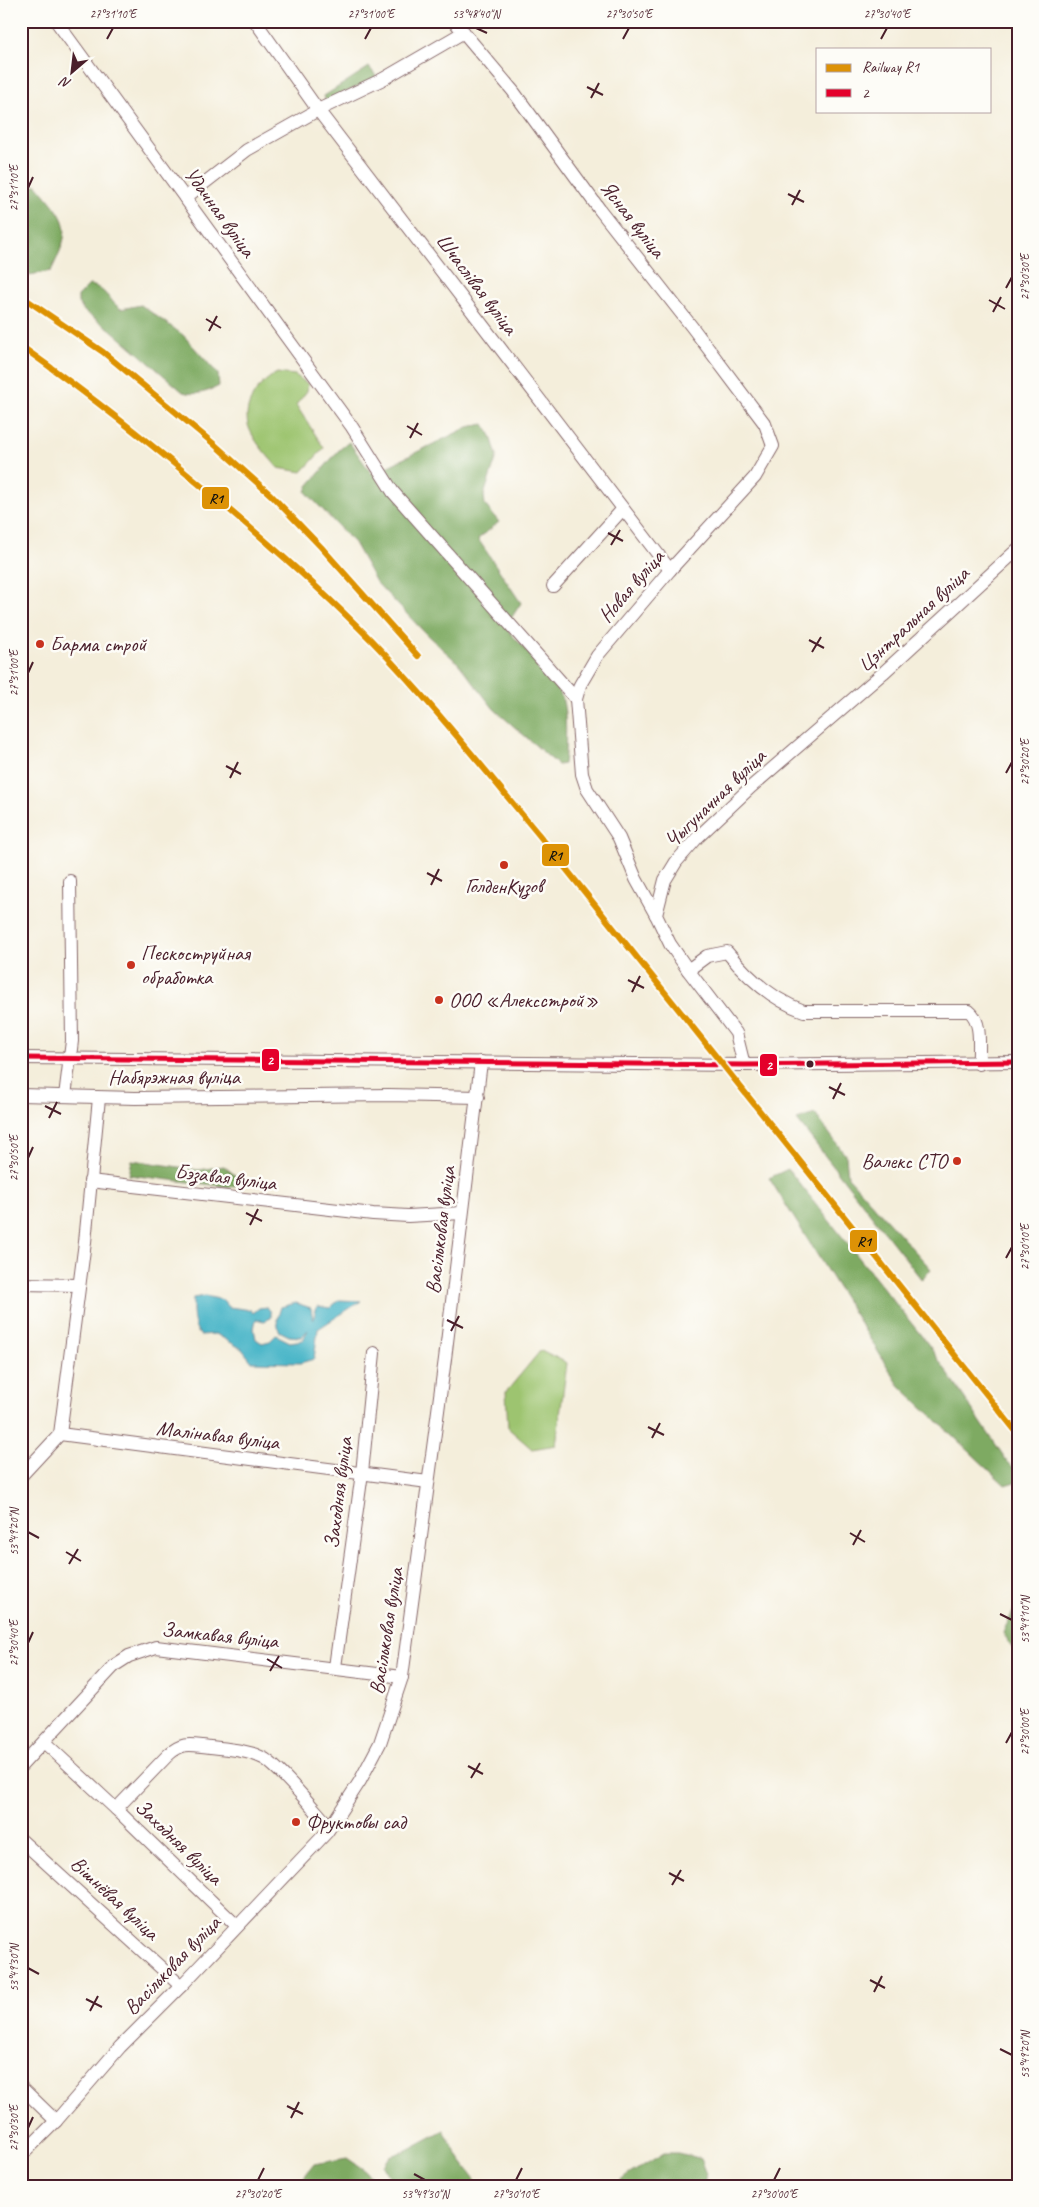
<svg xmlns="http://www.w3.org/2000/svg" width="1039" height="2207" viewBox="0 0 1039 2207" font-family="Caveat,sans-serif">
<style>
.green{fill:#9dc46f;stroke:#74724d}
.forest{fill:#7eaa62;stroke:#646446}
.water{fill:#4db7c9;stroke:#4c6b7a}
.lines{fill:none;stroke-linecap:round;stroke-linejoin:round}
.minor-casing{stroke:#866769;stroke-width:14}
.minor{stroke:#fff;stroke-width:12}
.bus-1-casing{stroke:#fdfcf7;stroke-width:9}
.bus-1{stroke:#e4002b;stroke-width:5}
.rail-1-casing{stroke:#fdfcf7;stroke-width:10}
.rail-1{stroke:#dd9206;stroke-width:6}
.ticks{fill:none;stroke:#4a1f2b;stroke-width:2}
.poi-dot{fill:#c8321e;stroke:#fdfcf7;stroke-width:2}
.bus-dot{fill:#4a1f2b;stroke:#fdfcf7;stroke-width:2}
.labels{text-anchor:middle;stroke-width:5;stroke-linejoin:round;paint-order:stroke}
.street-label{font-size:21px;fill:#4a1f2b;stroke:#fdfcf7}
.poi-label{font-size:21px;fill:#4a1f2b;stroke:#fdfcf7;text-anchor:start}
.line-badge{stroke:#fdfcf7;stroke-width:2}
.badge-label{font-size:14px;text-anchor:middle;font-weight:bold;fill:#fff}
.pale-badge-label{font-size:14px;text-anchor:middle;font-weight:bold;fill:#111}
.neatline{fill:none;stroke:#4a1f2b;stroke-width:2}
.ticks-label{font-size:12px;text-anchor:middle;fill:#4a1f2b}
</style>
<rect width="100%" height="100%" fill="#fdfcf7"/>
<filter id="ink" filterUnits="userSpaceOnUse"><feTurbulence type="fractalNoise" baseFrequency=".02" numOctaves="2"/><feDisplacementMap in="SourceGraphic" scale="10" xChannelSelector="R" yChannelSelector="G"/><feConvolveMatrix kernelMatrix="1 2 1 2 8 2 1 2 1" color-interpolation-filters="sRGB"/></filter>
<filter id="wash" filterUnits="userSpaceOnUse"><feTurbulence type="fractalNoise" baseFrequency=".0096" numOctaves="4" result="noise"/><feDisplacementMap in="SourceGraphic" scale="20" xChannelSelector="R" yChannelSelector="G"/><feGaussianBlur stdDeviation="1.12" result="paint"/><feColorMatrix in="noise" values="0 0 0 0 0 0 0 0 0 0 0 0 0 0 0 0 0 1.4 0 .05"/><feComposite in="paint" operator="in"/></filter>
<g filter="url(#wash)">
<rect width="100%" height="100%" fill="#f4eedb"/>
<g class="green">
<path d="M 277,373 L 295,375 L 308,384 L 307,391 L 296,405 L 324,448 L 302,472 L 278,468 C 269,457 258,446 252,434 C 238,411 256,384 277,373 Z"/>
<polygon points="541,1350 567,1363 556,1445 532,1449 508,1428 506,1392"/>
</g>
<g class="forest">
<polygon points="369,67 377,77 326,102 324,96"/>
<path d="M 21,185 L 37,185 C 69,223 73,226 51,271 L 30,275 L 21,267 Z"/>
<path d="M 89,285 C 104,286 109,301 121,309 L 141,305 L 183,335 L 218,374 L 219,386 C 208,392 195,396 183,392 L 110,329 L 85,312 L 78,303 L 78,296 Z"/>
<path d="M 484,424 L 491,436 L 497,456 L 484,495 L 485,505 L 499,522 L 478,539 L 521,603 L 510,620 L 507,629 C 524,649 552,674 562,698 C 567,711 566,750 564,764 L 558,765 L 494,709 L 458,663 L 428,636 L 376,582 L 354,543 L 306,492 L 308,486 L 339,450 L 349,442 L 372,474 L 468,427 Z"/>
<polygon points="815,1114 846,1156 848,1177 931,1269 922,1280 797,1120"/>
<polygon points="132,1160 199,1170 224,1166 244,1183 230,1187 129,1175"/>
<polygon points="788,1169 928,1344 1007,1461 1018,1472 1018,1481 1005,1485 899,1385 769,1178"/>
<polygon points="1018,1602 1018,1658 1003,1632"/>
<polygon points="444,2130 459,2158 480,2186 394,2186 384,2166 390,2156 405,2151"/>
<polygon points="664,2153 679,2153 701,2159 707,2174 702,2186 614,2186 628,2175"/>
<polygon points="347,2158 366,2171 377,2186 297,2186 314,2164"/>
</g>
<path class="water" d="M 205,1296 L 223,1300 L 229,1307 L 251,1310 L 253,1313 L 259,1308 L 267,1307 L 271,1312 L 271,1318 L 264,1321 L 256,1319 L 254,1329 L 256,1339 L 262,1343 L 270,1341 L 276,1335 L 290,1342 L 303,1340 L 308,1330 L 301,1337 L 289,1336 L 279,1331 L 277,1320 L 281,1307 L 296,1303 L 311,1308 L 313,1320 L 317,1306 L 330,1308 L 339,1300 L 361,1301 L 318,1329 L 314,1359 L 300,1363 L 252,1362 L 242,1349 L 216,1334 L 200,1335 C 192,1324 193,1311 193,1298 Z"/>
</g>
<g filter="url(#ink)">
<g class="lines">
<g class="minor-casing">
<g id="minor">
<polyline points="56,21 352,427 393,492 576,699"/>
<polyline points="255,21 318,110 670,570"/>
<polyline points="454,21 513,91 600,210 692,327 765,424 773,446 755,477 670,570 597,656 580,685 576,699 582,774 587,789 619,838 636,879 656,915"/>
<polyline points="185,198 247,150 318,110 383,79 464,32"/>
<polyline points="553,586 622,510"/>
<polyline points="688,970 736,1033 744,1065"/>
<polyline points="21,1058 744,1065 1018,1062"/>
<path d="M 979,1064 C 978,1048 983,1022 969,1011 L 804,1011 C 772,1000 748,978 727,952 L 707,956 L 688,970 L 670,944 L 656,915 L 665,880 L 676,862 L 697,838 L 751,787 L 883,673 L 1018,549"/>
<polyline points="21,1095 135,1098 389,1095 478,1097"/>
<polyline points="65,1096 72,1041 70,881"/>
<polyline points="90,1181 373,1214 408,1216 462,1213"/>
<polyline points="21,1284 79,1285"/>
<polyline points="60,1434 85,1242 99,1098"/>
<polyline points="21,1476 60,1434 428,1482"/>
<polyline points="335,1667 362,1473 374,1353"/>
<polyline points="44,1742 116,1809"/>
<polyline points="21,1766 115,1665 129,1656 156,1647 402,1677"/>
<polyline points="21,1840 181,1986"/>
<path d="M 237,1926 L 116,1809 L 168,1755 C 183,1741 191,1745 210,1747 C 228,1749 247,1750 263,1758 C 279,1766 316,1812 330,1827"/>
<polyline points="21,2087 56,2121"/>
<polyline points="21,2156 56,2121 120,2047 181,1986 327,1832 360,1781 380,1743 402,1677 445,1359 481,1062"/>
</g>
</g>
<use href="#minor" class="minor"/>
<g class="bus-1-casing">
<polyline id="bus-1" points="21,1058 744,1065 1018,1062"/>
</g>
<use href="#bus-1" class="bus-1"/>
<g class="rail-1-casing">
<g id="rail-1">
<polyline points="21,296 103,352 214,444 271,495 321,547 418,656"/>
<path d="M 21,346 C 94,398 164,454 232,512 C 280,553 327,595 371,640 C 431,702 484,769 539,835 L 1018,1434"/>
</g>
</g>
<use href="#rail-1" class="rail-1"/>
</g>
</g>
<path class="ticks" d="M 476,28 L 487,33M 107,39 L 113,28M 365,39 L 371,28M 623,39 L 629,28M 881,39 L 887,28M 587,87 L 603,95M 591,98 L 599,83M 28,188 L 33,177M 788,194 L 804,202M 792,205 L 800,190M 1006,288 L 1012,277M 989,300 L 1005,309M 993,312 L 1001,297M 206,319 L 221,328M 209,331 L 217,316M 407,426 L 422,435M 410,438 L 418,423M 608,533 L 623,541M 611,545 L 620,530M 809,640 L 824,648M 812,652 L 821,637M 28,673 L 33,662M 226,766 L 241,774M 1006,773 L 1012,762M 230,778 L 238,762M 427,873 L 442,881M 431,885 L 439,869M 628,980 L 644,988M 632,992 L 640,976M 829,1087 L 845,1095M 833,1099 L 841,1083M 45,1106 L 61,1114M 49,1118 L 57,1102M 28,1158 L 33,1147M 246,1213 L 262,1221M 250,1225 L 258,1209M 1006,1258 L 1012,1247M 447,1320 L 463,1328M 451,1331 L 459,1316M 648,1427 L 664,1435M 652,1438 L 660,1423M 28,1532 L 39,1538M 850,1533 L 865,1542M 853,1545 L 861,1530M 66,1552 L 81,1561M 69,1564 L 78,1549M 1000,1614 L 1012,1620M 28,1643 L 33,1632M 267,1659 L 282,1668M 270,1671 L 279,1656M 1006,1743 L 1012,1732M 468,1766 L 483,1774M 471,1778 L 480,1763M 669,1873 L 684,1881M 672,1885 L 681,1870M 28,1968 L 39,1974M 870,1980 L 885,1988M 874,1992 L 882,1976M 86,1999 L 102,2007M 90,2011 L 98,1996M 1000,2049 L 1012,2055M 287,2106 L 303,2114M 291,2118 L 299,2102M 28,2128 L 33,2117M 414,2174 L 425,2180M 258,2180 L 264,2168M 516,2180 L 522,2168M 774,2180 L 780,2168"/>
<g class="poi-dot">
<circle cx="40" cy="644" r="5"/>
<circle cx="504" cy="865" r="5"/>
<circle cx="131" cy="965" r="5"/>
<circle cx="439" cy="1000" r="5"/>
<circle cx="957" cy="1161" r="5"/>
<circle cx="296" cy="1822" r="5"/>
</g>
<circle class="bus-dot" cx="810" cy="1064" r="4.5"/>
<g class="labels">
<g class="street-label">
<text transform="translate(220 212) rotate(54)" y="7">Удачная вуліца</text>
<text transform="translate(633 219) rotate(52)" y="7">Ясная вуліца</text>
<text transform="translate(477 284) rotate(53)" y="7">Шчаслівая вуліца</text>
<text transform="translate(631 586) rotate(-49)" y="7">Новая вуліца</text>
<text transform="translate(913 619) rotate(-43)" y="7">Цэнтральная вуліца</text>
<text transform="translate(715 798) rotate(-44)" y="7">Чыгуначная вуліца</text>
<text x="174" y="1084">Набярэжная вуліца</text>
<text transform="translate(226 1177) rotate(7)" y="7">Бэзавая вуліца</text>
<text transform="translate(440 1230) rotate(-83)" y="7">Васільковая вуліца</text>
<text transform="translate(218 1435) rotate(7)" y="7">Малінавая вуліца</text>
<text transform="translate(338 1493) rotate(-83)" y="7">Заходняя вуліца</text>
<text transform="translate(386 1631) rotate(-81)" y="7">Васільковая вуліца</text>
<text transform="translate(220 1635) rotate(6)" y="7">Замкавая вуліца</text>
<text transform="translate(179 1842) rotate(44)" y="7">Заходняя вуліца</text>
<text transform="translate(115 1898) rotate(43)" y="7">Вішнёвая вуліца</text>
<text transform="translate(172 1965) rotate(-46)" y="7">Васільковая вуліца</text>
</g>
<g class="poi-label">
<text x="50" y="651">Барма строй</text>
<text x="504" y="893" text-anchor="middle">ГолденКузов</text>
<text x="141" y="960">Пескоструйная<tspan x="141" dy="24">обработка</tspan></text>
<text x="449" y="1007">ООО «Алексстрой»</text>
<text x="947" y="1168" text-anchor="end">Валекс СТО</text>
<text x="306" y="1829">Фруктовы сад</text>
</g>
</g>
<g class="line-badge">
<rect x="201" y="486" width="29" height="24" rx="5" fill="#dd9206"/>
<rect x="541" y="843" width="29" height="24" rx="5" fill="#dd9206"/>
<rect x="261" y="1048" width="19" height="24" rx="5" fill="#e4002b"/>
<rect x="759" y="1053" width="19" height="24" rx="5" fill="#e4002b"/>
<rect x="849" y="1229" width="29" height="24" rx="5" fill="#dd9206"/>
</g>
<g class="badge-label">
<text x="270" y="1065">2</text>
<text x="769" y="1070">2</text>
</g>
<g class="pale-badge-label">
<text x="216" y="503">R1</text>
<text x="555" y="860">R1</text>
<text x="864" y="1246">R1</text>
</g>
<rect width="1039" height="2207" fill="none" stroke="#fdfcf7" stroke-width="55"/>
<rect x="816" y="48" width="175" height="65" fill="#fdfcf7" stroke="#b5a4a5"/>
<rect x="826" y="64" width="25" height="8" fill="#dd9206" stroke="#b5a4a5"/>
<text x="862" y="72" font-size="15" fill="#4a1f2b">Railway R1</text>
<rect x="826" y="89" width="25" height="8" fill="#e4002b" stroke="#b5a4a5"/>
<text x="862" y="98" font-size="15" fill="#4a1f2b">2</text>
<g transform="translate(72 72) rotate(208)" stroke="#fdfcf7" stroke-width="4" paint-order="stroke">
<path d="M0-4L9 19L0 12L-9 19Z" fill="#4a1f2b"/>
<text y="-8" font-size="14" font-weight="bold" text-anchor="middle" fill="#4a1f2b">N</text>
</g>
<rect x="28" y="28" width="984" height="2152" class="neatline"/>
<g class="ticks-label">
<text x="113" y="18">27°31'10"E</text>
<text x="371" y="18">27°31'00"E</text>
<text x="476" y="18">53°48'40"N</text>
<text x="629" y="18">27°30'50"E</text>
<text x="887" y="18">27°30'40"E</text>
<text transform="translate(14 188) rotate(-90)" y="4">27°31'10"E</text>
<text transform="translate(1025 277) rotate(-90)" y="4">27°30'30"E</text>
<text transform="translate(14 673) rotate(-90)" y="4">27°31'00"E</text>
<text transform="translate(1025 762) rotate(-90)" y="4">27°30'20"E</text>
<text transform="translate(14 1158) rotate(-90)" y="4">27°30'50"E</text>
<text transform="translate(1025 1247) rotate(-90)" y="4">27°30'10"E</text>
<text transform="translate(14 1532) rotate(-90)" y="4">53°49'20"N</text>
<text transform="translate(1025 1620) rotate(-90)" y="4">53°49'10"N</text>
<text transform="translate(14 1643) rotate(-90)" y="4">27°30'40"E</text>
<text transform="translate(1025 1732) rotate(-90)" y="4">27°30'00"E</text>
<text transform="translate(14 1968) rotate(-90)" y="4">53°49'30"N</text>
<text transform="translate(1025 2055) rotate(-90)" y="4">53°49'20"N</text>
<text transform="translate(14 2128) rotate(-90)" y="4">27°30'30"E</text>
<text x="258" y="2198">27°30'20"E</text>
<text x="425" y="2198">53°49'30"N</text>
<text x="516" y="2198">27°30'10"E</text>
<text x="774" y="2198">27°30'00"E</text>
</g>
</svg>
